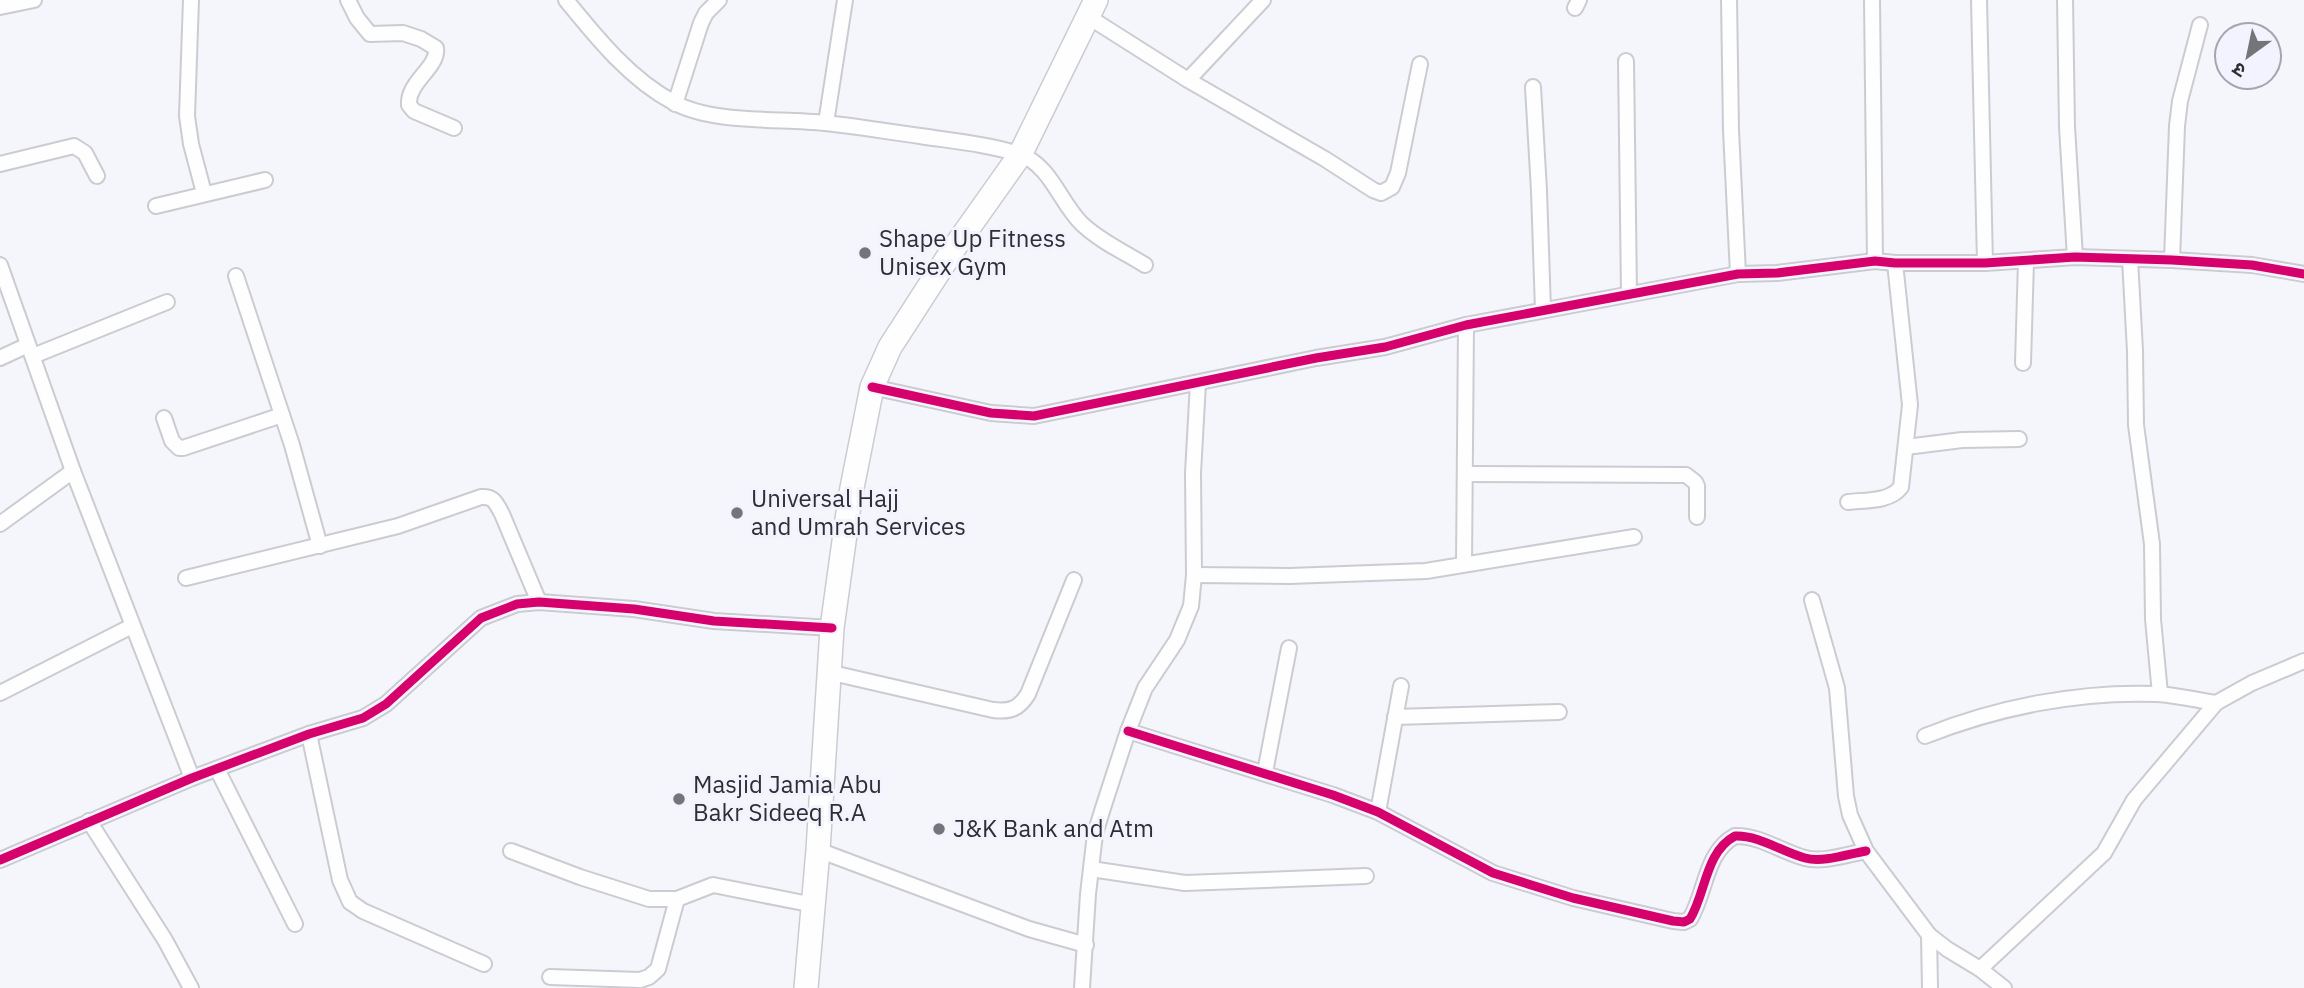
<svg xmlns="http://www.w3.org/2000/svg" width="2304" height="988" viewBox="0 0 2304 988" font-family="'IBM Plex Sans','Noto Sans Devanagari',sans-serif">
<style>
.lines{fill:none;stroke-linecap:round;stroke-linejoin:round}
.street-casing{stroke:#cbccd1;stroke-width:18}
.primary-casing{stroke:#cbccd1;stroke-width:26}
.street{stroke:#fefeff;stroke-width:14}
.primary{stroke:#fefeff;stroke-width:23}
.cycleway-casing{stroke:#f2f3ff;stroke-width:13}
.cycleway{stroke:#d6006c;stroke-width:9}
.poi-dot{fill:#747579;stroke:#f2f3ff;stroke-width:2.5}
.labels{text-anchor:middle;stroke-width:6;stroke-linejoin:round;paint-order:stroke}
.poi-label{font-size:24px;fill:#2e2f33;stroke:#f2f3ff;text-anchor:start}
</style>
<rect width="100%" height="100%" fill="#f5f6fc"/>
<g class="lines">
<g class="street-casing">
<g id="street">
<polyline points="191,0 187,116 191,144 204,193"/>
<path d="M 348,0 L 357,18 L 370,34 L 403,33 L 421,39 L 436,48 C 439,67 407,82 409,105 L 414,111 L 454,128"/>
<path d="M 566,0 C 597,38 630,79 673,102 C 712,124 780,118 825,123 C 857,126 888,132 920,136 C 953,141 987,144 1019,154 C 1051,165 1060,203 1082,224 C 1100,241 1124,252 1145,265"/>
<polyline points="1729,0 1731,130 1738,274"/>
<polyline points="1872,0 1875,261"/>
<polyline points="1979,0 1985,263"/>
<polyline points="2065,0 2067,127 2075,257"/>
<polyline points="0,7 34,0"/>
<polyline points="1575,8 1579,0"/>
<polyline points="1087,16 1188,80 1325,159 1373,190 1381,193 1392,187 1398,173 1420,64"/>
<polyline points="1626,61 1629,293"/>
<polyline points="1188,80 1263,0"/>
<polyline points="1533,87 1539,191 1543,310"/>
<polyline points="675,104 701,23 706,13 719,0"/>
<polyline points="826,123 845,0"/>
<polyline points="0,164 74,146 85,153 97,176"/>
<polyline points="156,206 265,180"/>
<polyline points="2130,259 2135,351 2136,425 2152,544 2153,619 2160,694"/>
<polyline points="2172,260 2177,126 2180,101 2200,25"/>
<polyline points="0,265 73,471 192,778"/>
<polyline points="236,276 292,445 320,546"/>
<polyline points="33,356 167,302"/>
<polyline points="0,358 28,345"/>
<polyline points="2023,363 2026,261"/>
<polyline points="872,387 991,413 1034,416 1316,358 1385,347 1466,325 1738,274 1777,273 1875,261 1895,263 1985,263 2075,257 2172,260 2252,265 2304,274"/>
<polyline points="164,418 172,441 179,448 183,448 282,415"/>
<polyline points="1906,447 1962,440 2019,439"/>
<polyline points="1466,474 1686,475 1695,482 1697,486 1697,517"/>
<path d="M 1848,502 C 1865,500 1890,502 1901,487 L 1910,405 L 1895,263"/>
<polyline points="0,524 73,471"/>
<polyline points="1464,564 1466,325"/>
<polyline points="1194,575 1290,576 1426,571 1634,537"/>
<path d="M 186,578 L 398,526 L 481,497 C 494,496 496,503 502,514 L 539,602"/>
<polyline points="1812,600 1837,688 1846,796 1850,815 1866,851 1929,935 1947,949 1980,969 2004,988"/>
<path d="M 828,672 L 993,710 C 1010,712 1019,709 1028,694 L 1074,580"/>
<polyline points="0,693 132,626"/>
<polyline points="1395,717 1559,712"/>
<path d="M 1128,731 L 1333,795 L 1378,812 L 1493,873 L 1573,898 L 1673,921 L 1684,922 L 1690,919 C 1706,893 1705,852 1735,836 C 1759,835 1782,852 1805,858 C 1823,863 1848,854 1866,851"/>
<polyline points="309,734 340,880 350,902 363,911 484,964"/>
<path d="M 1925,736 C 1998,707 2079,691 2157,694 C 2176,695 2196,700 2216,703"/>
<polyline points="217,769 295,924"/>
<polyline points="1265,772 1289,648"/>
<polyline points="1378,812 1401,686"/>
<polyline points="89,821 165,940 191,988"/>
<polyline points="818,850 1029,929 1086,945"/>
<polyline points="511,851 580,877 649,899 677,899 713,885 814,905"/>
<polyline points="0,860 192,778 309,734 363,718 386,704 481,618 517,604 539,602 634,609 714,621 832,628"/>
<polyline points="1091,869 1185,883 1366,876"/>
<polyline points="1929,935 1930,988"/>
<polyline points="1980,969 2104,853 2134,800 2216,703 2252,683 2304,661"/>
<polyline points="550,977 640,980 649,977 658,969 677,899"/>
<polyline points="1082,988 1088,894 1095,834 1103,808 1128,731 1145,688 1177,640 1191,606 1194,575 1193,473 1198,383"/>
</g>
</g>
<g class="primary-casing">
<polyline id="primary" points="806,988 818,850 832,628 850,498 872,387 890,347 952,251 1020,155 1096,0"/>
</g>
<use href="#street" class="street"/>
<use href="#primary" class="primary"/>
<g class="cycleway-casing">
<g id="cycleway">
<polyline points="872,387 991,413 1034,416 1316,358 1385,347 1466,325 1738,274 1777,273 1875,261 1895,263 1985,263 2075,257 2172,260 2252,265 2304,274"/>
<path d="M 1128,731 L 1333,795 L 1378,812 L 1493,873 L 1573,898 L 1673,921 L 1684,922 L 1690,919 C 1706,893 1705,852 1735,836 C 1759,835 1782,852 1805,858 C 1823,863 1848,854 1866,851"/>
<polyline points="0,860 192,778 309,734 363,718 386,704 481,618 517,604 539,602 634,609 714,621 832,628"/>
</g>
</g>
<use href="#cycleway" class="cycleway"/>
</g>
<g class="poi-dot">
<circle cx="865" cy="253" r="7"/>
<circle cx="737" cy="513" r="7"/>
<circle cx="679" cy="799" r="7"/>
<circle cx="939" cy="829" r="7"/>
</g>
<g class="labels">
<g class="poi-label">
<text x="879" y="247">Shape Up Fitness<tspan x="879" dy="28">Unisex Gym</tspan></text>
<text x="751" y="507">Universal Hajj<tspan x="751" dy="28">and Umrah Services</tspan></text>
<text x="693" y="793">Masjid Jamia Abu<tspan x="693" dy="28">Bakr Sideeq R.A</tspan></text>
<text x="953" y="837">J&amp;K Bank and Atm</text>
</g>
</g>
<g transform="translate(2248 56) rotate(213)"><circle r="33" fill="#f2f3ff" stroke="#a4a5ad" stroke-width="2"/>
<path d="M0-5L12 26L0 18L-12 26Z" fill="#747579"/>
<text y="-10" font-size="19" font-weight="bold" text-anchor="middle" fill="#2e2f33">उ</text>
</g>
</svg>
